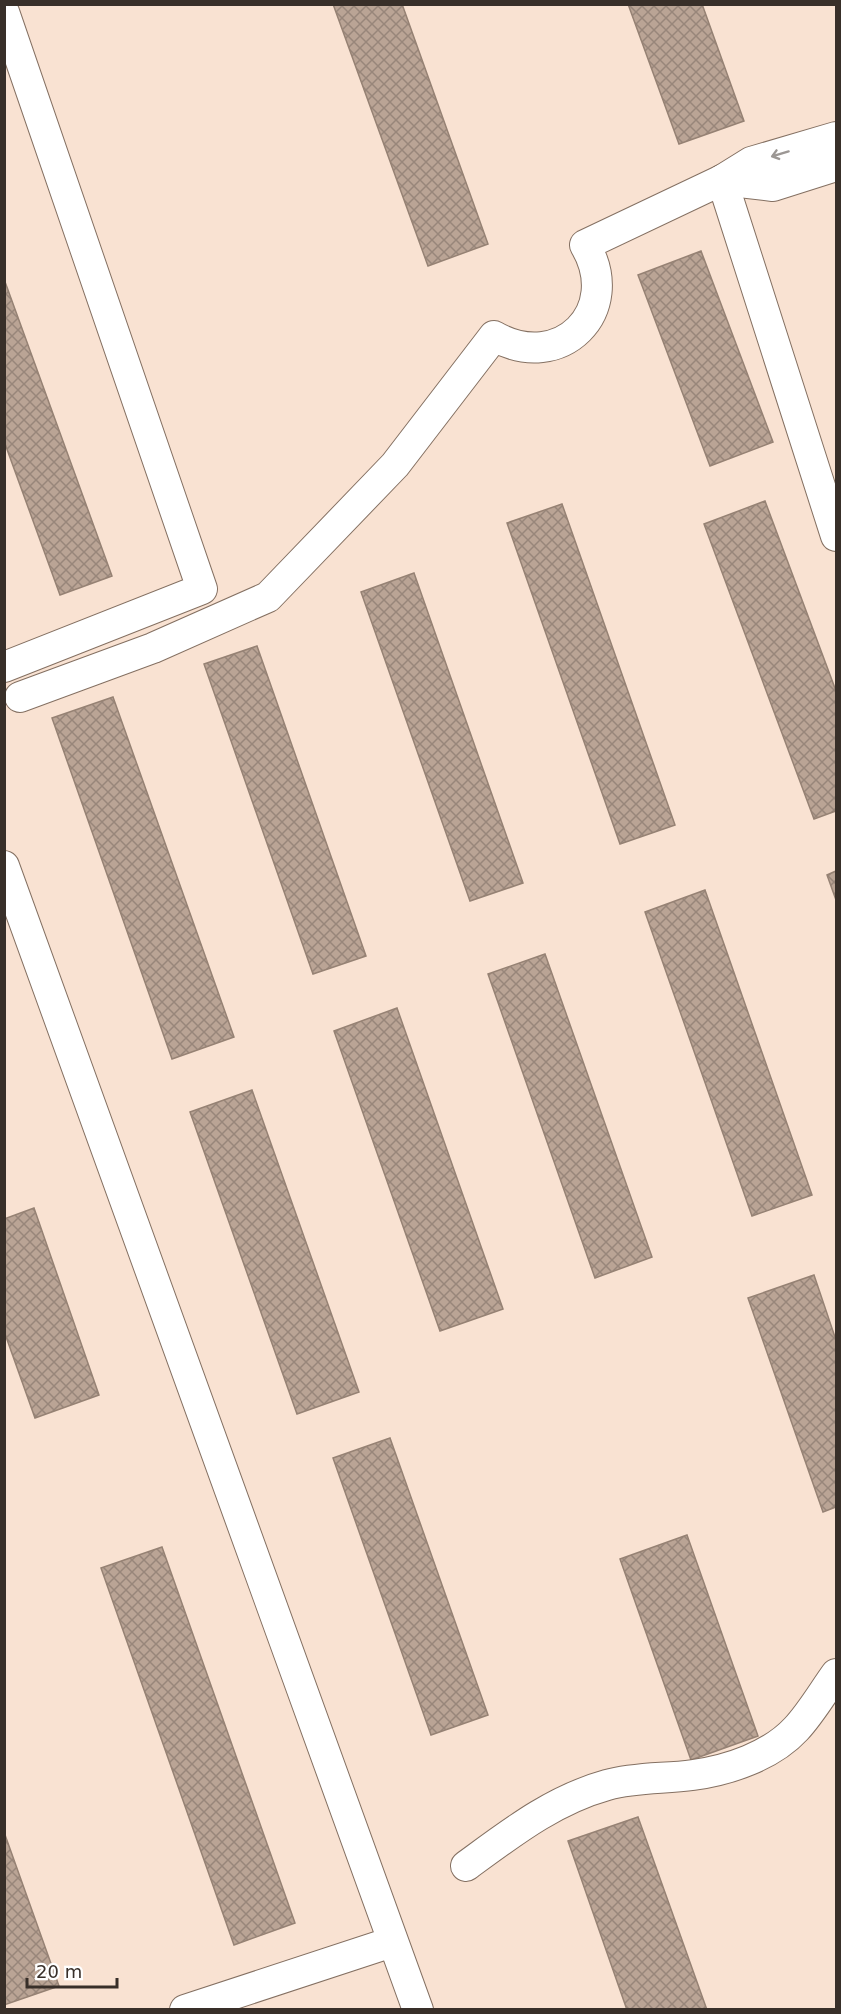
<svg xmlns="http://www.w3.org/2000/svg" width="841" height="2014" viewBox="0 0 841 2014" font-family="'DejaVu Sans',sans-serif">
<style>
.building{fill:url(#building-cross-hatch);stroke:#968274;stroke-width:1.5}
.lines{fill:none;stroke-linecap:round;stroke-linejoin:round}
.street-casing{stroke:#847062;stroke-width:32}
.street{stroke:#fff;stroke-width:30}
.oneway{stroke:#9c9794}
</style>
<defs>
<pattern id="building-cross-hatch" width="8" height="8" patternUnits="userSpaceOnUse" patternTransform="scale(1.5)"><rect width="8" height="8" fill="#baa495"/><path d="M0 0l8 8M0 8l8-8" fill="none" stroke="#98867a"/></pattern>
</defs>
<rect width="100%" height="100%" fill="#f9e2d2"/>
<g class="building">
<polygon points="333,4 402,4 488,244 428,266"/>
<polygon points="628,4 702,4 744,121 679,144"/>
<polygon points="701,251 773,442 710,466 638,275"/>
<polygon points="4,279 112,576 60,595 4,441"/>
<polygon points="765,501 836,691 836,811 814,819 704,524"/>
<polygon points="562,504 675,825 620,844 507,523"/>
<polygon points="414,573 523,883 470,901 361,592"/>
<polygon points="257,646 366,956 313,974 204,664"/>
<polygon points="113,697 234,1037 172,1059 52,718"/>
<polygon points="836,871 836,900 827,875"/>
<polygon points="705,890 812,1195 752,1216 645,912"/>
<polygon points="545,954 652,1257 595,1278 488,974"/>
<polygon points="397,1008 503,1309 440,1331 334,1031"/>
<polygon points="252,1090 359,1392 297,1414 190,1112"/>
<polygon points="34,1208 99,1395 35,1418 4,1331 4,1219"/>
<polygon points="814,1275 836,1340 836,1507 823,1512 748,1298"/>
<polygon points="390,1438 488,1715 431,1735 333,1458"/>
<polygon points="687,1535 758,1736 691,1760 620,1559"/>
<polygon points="162,1547 295,1923 234,1945 101,1568"/>
<polygon points="638,1817 707,2010 627,2010 568,1841"/>
<polygon points="4,1832 59,1986 4,2005"/>
</g>
<g class="lines">
<g class="street-casing">
<g id="street">
<polyline points="4,12 202,589 4,667"/>
<polyline points="722,180 836,536"/>
<polyline points="722,180 773,186 836,166"/>
<path d="M 20,697 L 153,648 L 268,597 L 395,465 L 494,336 C 560,374 624,311 585,245 L 722,180 L 751,162 L 836,137"/>
<polyline points="4,866 418,2010"/>
<path d="M 466,1866 C 511,1833 553,1800 607,1785 C 636,1777 664,1779 693,1775 C 729,1770 771,1756 796,1729 C 811,1713 823,1692 836,1674"/>
<polyline points="185,2010 392,1942"/>
</g>
</g>
<use href="#street" class="street"/>
</g>
<defs><path id="oneway-shaft" d="M-6 0H5M1.5-3L5.5 0L1.5 3" fill="none" stroke-width="1.6" stroke-linecap="round" stroke-linejoin="round" transform="scale(1.5)"/></defs>
<use class="oneway" href="#oneway-shaft" transform="translate(780 154) rotate(163)"/>
<rect width="841" height="2014" fill="none" stroke="#382f29" stroke-width="12"/>
<path d="M27 1978v9h90v-9" fill="none" stroke="#382f29" stroke-width="3"/>
<text x="36" y="1978" font-size="18" fill="#382f29" stroke="#ffffff" stroke-width="4.5" paint-order="stroke">20 m</text>
</svg>
